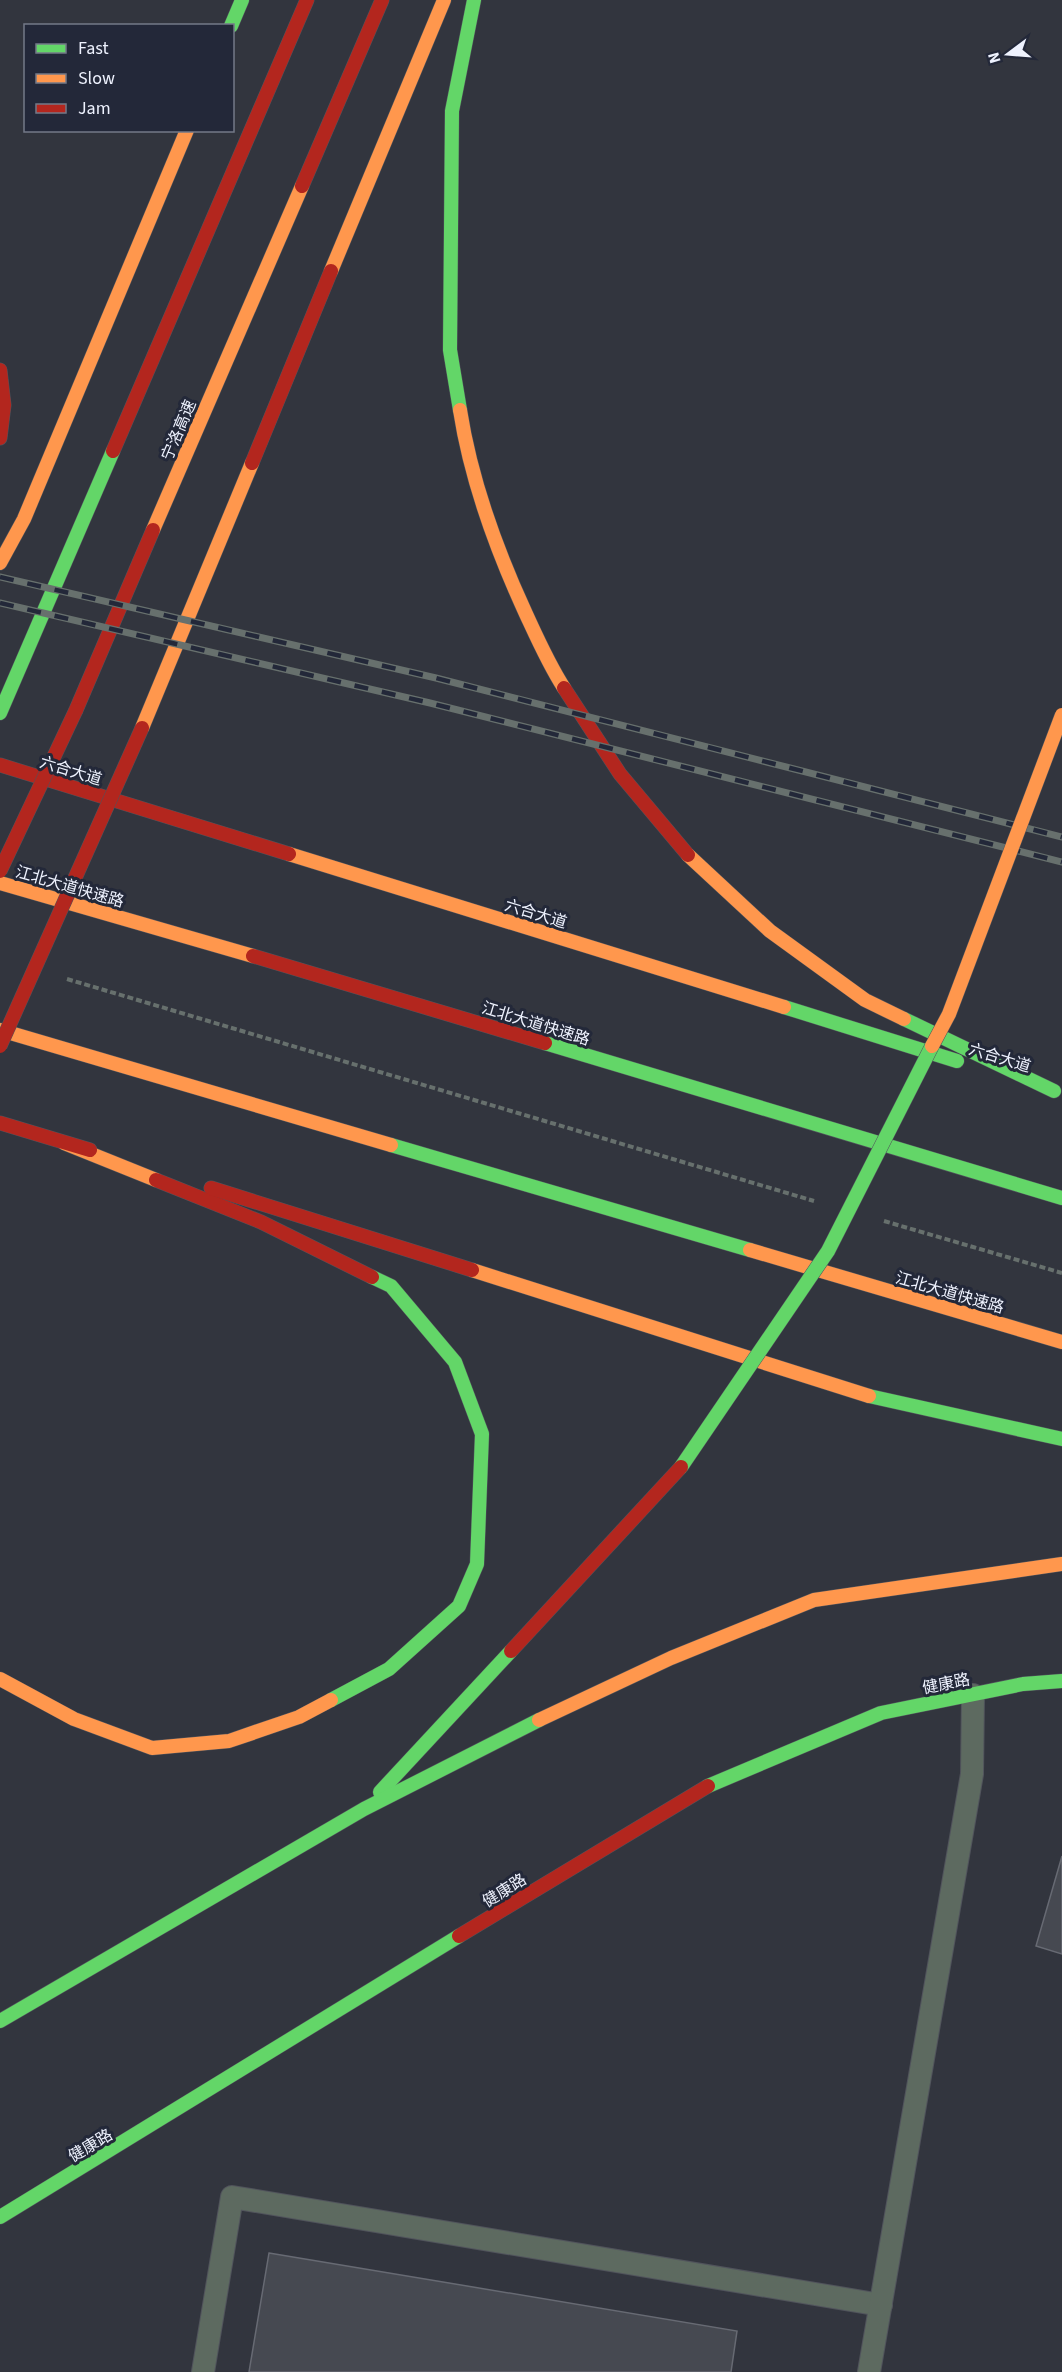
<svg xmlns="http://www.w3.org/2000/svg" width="1062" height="2372" viewBox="0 0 1062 2372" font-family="'Source Sans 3','Noto Sans SC',sans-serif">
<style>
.building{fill:#464951;stroke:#676a73;stroke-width:1.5}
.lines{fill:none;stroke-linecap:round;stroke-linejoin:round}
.lane-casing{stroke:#51545c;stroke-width:24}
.fast-casing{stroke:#51545c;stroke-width:15}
.slow-casing{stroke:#51545c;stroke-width:15}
.jam-casing{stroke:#51545c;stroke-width:15}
.path{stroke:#67706d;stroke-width:4;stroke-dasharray:6 3;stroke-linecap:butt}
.lane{stroke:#5d6a60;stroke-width:22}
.fast{stroke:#63d668;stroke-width:14}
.slow{stroke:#ff974d;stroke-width:14}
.jam{stroke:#b3261e;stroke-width:14}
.rail-casing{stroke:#67706d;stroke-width:7}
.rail{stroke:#232839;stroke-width:4.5;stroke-dasharray:14;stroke-linecap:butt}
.fast-bridge-casing{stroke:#51545c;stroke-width:15;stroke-linecap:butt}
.slow-bridge-casing{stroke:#51545c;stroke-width:15;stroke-linecap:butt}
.jam-bridge-casing{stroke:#51545c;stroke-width:15;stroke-linecap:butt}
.fast-bridge{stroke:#63d668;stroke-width:14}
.slow-bridge{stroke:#ff974d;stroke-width:14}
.jam-bridge{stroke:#b3261e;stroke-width:14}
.labels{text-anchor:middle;stroke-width:6;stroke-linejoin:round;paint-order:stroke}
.street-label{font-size:16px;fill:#eef2fe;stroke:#232839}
</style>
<rect width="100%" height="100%" fill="#32353e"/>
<g class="building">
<polygon points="1062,1856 1062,1954 1036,1946"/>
<polygon points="269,2253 737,2331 731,2372 249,2372"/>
</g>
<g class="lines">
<g class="lane-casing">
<g id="lane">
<polyline points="203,2372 232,2197 881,2305"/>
<polyline points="869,2372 972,1774 973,1695"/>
</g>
</g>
<g class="fast-casing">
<g id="fast">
<polyline points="231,26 242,0"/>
<polyline points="460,410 450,350 452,111 474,0"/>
<polyline points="0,713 113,451"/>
<polyline points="784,1007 957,1061"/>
<polyline points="904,1019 1054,1091"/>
<polyline points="545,1043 1062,1198"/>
<polyline points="391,1145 750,1250"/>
<polyline points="869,1396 1062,1439"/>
<polyline points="331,1700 389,1669 459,1606 477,1564 482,1434 455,1362 391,1286 372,1277"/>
<polyline points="708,1786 881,1713 1023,1684 1062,1681"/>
<polyline points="380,1792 511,1651"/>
<polyline points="0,2021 364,1809 539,1720"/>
<polyline points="0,2217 459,1936"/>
</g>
</g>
<g class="slow-casing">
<g id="slow">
<polyline points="331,271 444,0"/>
<path d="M 460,410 C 471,481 496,549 526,614 C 538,640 549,665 564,688"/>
<polyline points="153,530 302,186"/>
<polyline points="0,563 24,519 187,130"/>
<polyline points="142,728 252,463"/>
<polyline points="289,854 784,1007"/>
<polyline points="688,855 770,931 865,1000 904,1019"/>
<polyline points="0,883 253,956"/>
<polyline points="0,1030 391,1145"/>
<polyline points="64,1143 156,1180"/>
<polyline points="750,1250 1062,1342"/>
<polyline points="472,1270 869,1396"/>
<polyline points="0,1679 74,1719 152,1748 229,1741 299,1717 331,1700"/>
<polyline points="539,1720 671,1658 814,1600 1062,1564"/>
</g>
</g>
<g class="jam-casing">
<g id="jam">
<polyline points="302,186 382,0"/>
<polyline points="0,370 4,405 0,438"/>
<polyline points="113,451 307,0"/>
<polyline points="252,463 331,271"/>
<polyline points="564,688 620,774 688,855"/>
<polyline points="76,710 153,530"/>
<polyline points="0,765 289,854"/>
<polyline points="253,956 545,1043"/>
<polyline points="0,1123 90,1150"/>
<polyline points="156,1180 261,1222 372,1277"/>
<polyline points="211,1188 472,1270"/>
<polyline points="459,1936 708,1786"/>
</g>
</g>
<g class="path">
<polyline points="67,979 814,1201"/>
<polyline points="884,1221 1062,1273"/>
</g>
<use href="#lane" class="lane"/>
<use href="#fast" class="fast"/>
<use href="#slow" class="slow"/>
<use href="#jam" class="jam"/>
<g class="rail-casing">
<g id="rail">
<polyline points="0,577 436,678 1062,837"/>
<polyline points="0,603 430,703 1062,862"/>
</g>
</g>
<use href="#rail" class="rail"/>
<g class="fast-bridge-casing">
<polyline id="fast-bridge" points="681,1467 828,1251 932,1046"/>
</g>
<g class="slow-bridge-casing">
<polyline id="slow-bridge" points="932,1046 949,1014 1062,715"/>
</g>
<g class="jam-bridge-casing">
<g id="jam-bridge">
<polyline points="0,871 76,710"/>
<polyline points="0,1046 142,728"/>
<polyline points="511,1651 681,1467"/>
</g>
</g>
<use href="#fast-bridge" class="fast-bridge"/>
<use href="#slow-bridge" class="slow-bridge"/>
<use href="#jam-bridge" class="jam-bridge"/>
</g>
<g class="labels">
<g class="street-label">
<text transform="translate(178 430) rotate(-67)" y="6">宁洛高速</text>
<text transform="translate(71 770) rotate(17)" y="6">六合大道</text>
<text transform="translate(70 886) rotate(16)" y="6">江北大道快速路</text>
<text transform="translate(536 913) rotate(17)" y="6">六合大道</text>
<text transform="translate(536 1023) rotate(17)" y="6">江北大道快速路</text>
<text transform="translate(1000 1057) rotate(17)" y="6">六合大道</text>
<text transform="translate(950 1292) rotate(16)" y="6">江北大道快速路</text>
<text transform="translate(946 1683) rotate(-11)" y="6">健康路</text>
<text transform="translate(504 1890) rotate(-32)" y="6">健康路</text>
<text transform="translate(90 2145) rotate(-31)" y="6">健康路</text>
</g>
</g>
<rect x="24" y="24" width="210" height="108" fill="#232839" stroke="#747988" stroke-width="1.5"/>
<rect x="36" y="44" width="30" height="9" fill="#63d668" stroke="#747988" stroke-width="1.5"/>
<text x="78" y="54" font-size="18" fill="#eef2fe">Fast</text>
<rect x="36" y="74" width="30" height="9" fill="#ff974d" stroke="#747988" stroke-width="1.5"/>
<text x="78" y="84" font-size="18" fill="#eef2fe">Slow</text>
<rect x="36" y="104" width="30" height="9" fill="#b3261e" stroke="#747988" stroke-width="1.5"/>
<text x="78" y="114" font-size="18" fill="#eef2fe">Jam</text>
<g transform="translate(1008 54) rotate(254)" stroke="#232839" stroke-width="4.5" paint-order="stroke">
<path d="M0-4.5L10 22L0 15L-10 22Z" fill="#eef2fe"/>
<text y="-9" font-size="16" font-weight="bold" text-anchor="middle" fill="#eef2fe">N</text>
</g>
</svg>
